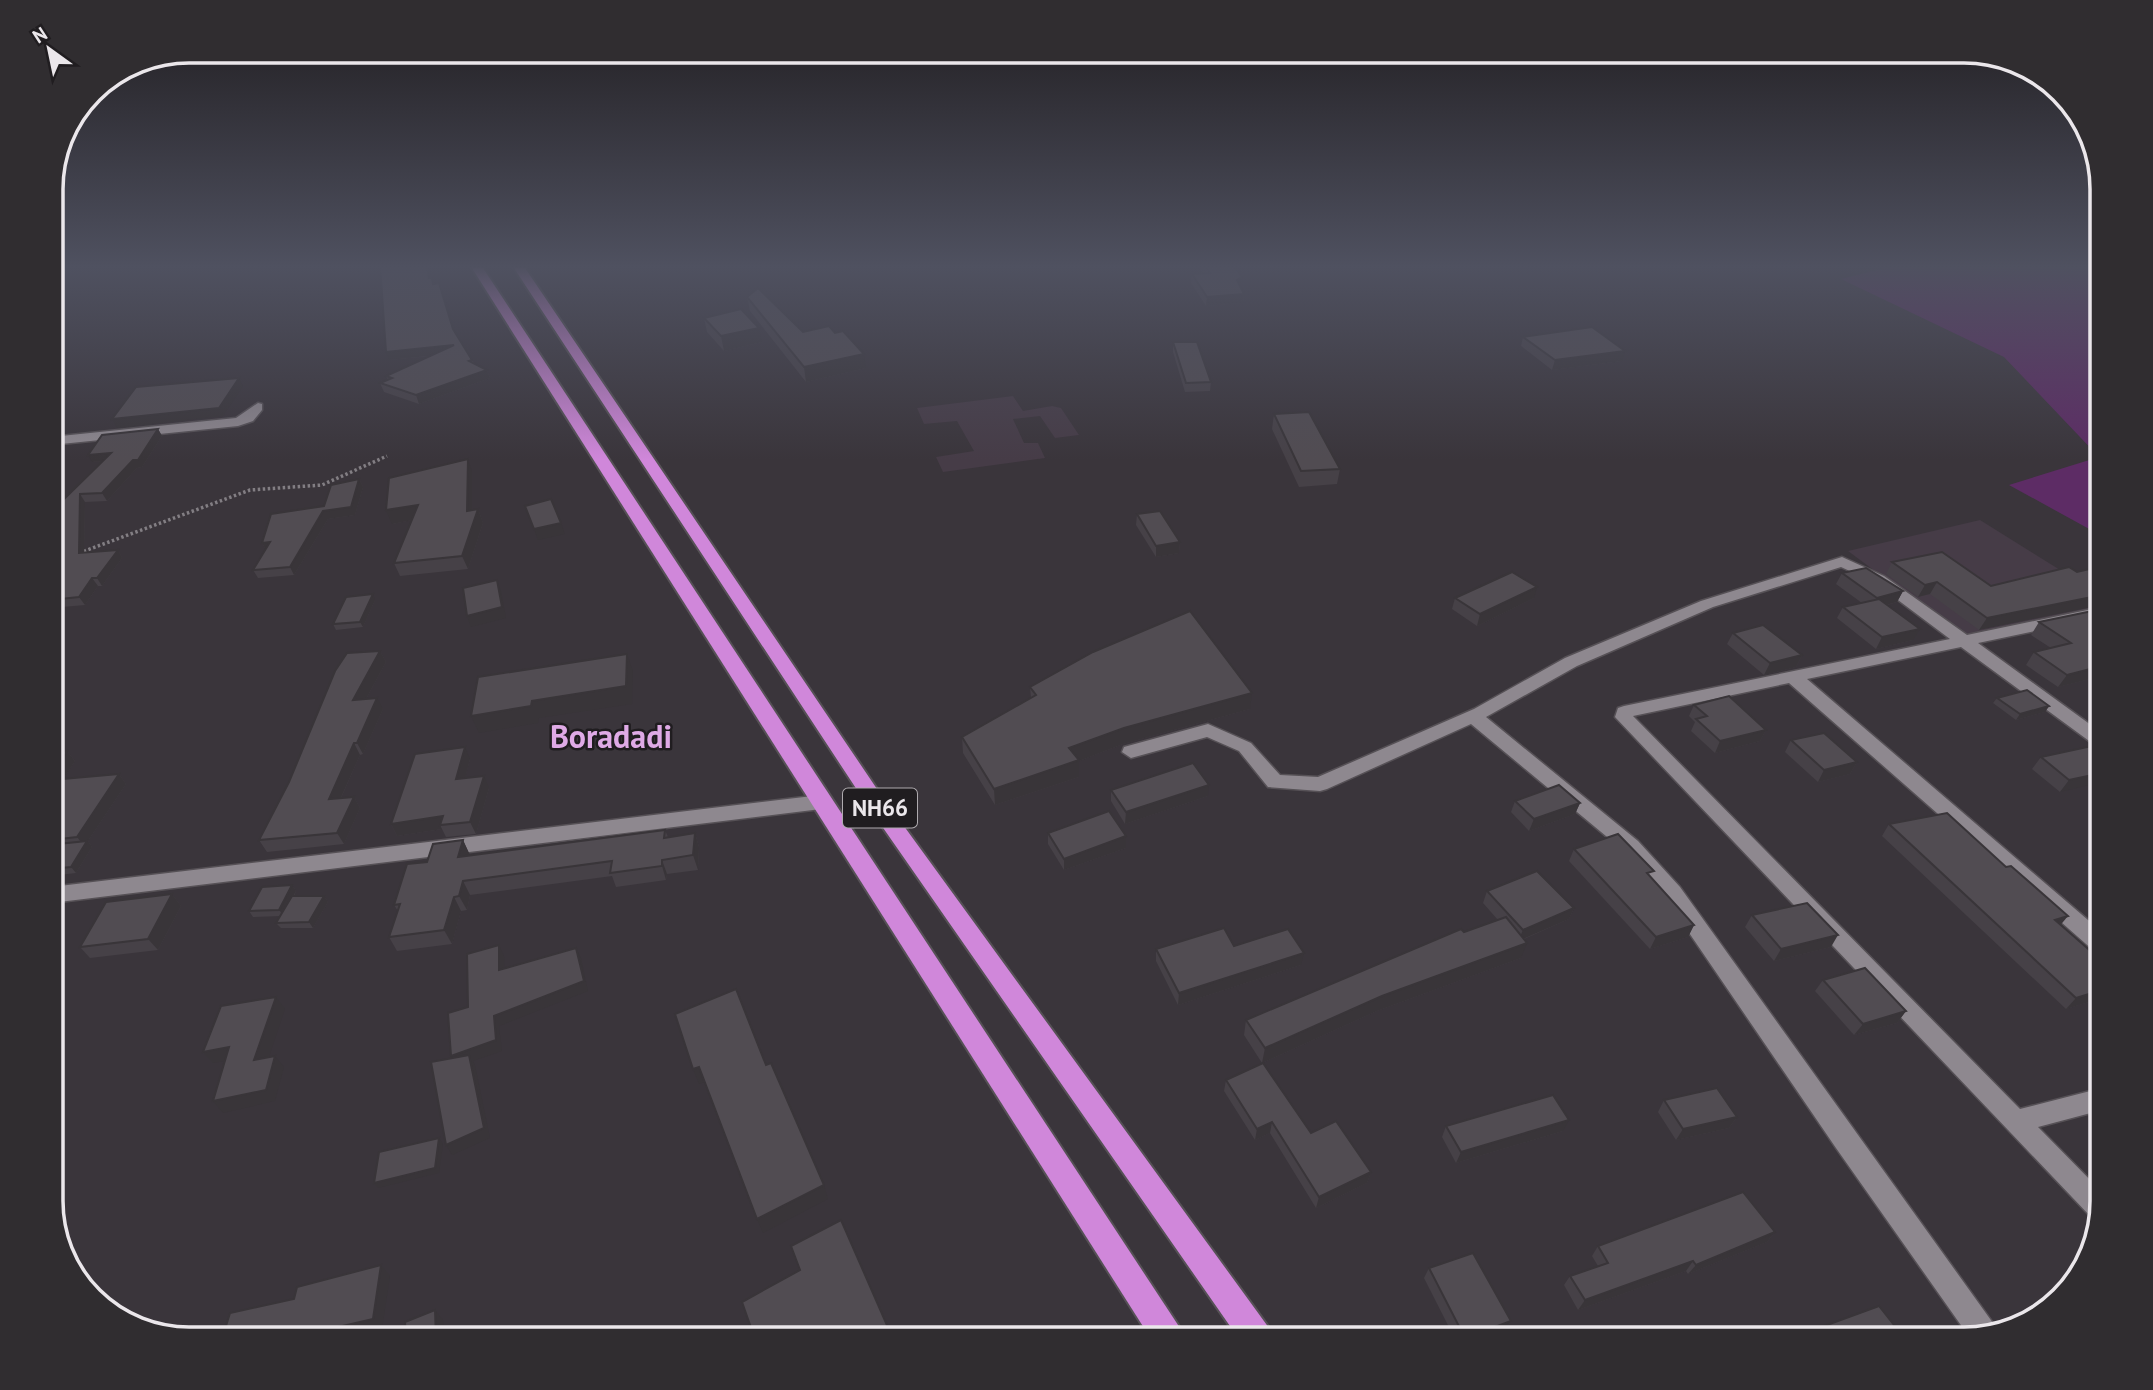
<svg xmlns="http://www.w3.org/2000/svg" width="2153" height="1390" viewBox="0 0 2153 1390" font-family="'PT Sans',sans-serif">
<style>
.built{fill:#463c47}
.green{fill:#5d2c65}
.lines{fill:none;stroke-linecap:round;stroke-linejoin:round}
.minor-casing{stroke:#565156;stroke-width:3}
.trunk-casing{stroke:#565156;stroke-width:4}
.path{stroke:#827e83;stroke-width:3.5;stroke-dasharray:2.5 2.5;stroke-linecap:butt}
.minor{fill:#8e888f;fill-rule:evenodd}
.trunk{fill:#d087da;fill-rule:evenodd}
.wall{fill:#464147}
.shaded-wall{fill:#393539}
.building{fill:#514c52;stroke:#393539;stroke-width:2}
.labels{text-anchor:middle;stroke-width:5;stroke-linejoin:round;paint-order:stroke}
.shield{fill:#201d20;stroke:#aeaaae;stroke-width:2}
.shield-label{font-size:23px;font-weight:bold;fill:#ebe7eb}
.district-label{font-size:32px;font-weight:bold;fill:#dfaae6;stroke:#201d20}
.rim{fill:none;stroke:#ebe7eb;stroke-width:3.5}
</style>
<rect width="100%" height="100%" fill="#3a353b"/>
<g class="built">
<polygon points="1013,396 1023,411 1052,406 1061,408 1079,435 1055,438 1040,416 1013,419 1024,443 1038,443 1045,458 943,472 936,457 974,451 957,421 924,424 917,408"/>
<polygon points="1980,520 2102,596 2102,611 1964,637 1848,551"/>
</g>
<polygon class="green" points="1897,265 2102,265 2102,536 2009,485 2099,457 2004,357 1841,279"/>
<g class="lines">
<g class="minor-casing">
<g id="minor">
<polygon points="258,403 262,404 262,410 253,421 238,426 51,445 51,437 236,418"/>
<polygon points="1842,557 1884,576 1967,635 2102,607 2102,617 1978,643 2102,733 2102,748 2096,746 1961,647 1807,679 2102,932 2102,954 2094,951 1789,683 1633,716 2020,1109 2102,1088 2102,1110 2038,1127 2102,1192 2097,1219 2091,1217 1615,717 1618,708 1624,706 1950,639 1874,582 1841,567 1713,607 1577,666 1486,717 1638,841 1680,887 1998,1330 1970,1338 1836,1148 1666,899 1624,851 1471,724 1327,789 1320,791 1268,787 1239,751 1207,737 1131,758 1122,752 1124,747 1208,724 1251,743 1280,775 1318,777 1474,709 1565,658 1701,601"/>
<polygon points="821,795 828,797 831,802 828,807 821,809 51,903 51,887"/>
</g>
</g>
<g class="trunk-casing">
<g id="trunk">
<polygon points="470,265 481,265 1180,1328 1184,1339 1151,1339"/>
<polygon points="512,265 523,265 877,789 1269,1328 1273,1339 1239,1339 863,799"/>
</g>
</g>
<polyline class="path" points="79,553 250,490 322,485 387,456"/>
<use href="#minor" class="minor"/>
<use href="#trunk" class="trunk"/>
</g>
<g class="wall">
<polygon points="428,265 430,278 432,278 454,330 474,363 487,370 490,378 419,404 384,392 380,383 388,380 386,376 431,356 389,360"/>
<polygon points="1198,265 1233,265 1244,294 1243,303 1206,306 1191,283 1192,274 1204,273"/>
<polygon points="747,297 803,332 866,368 806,382 750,311"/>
<polygon points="704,318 762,342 724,351 707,332"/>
<polygon points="1523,337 1622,361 1552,370 1521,346"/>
<polygon points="1173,342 1211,382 1210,391 1185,392 1173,352"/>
<polygon points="1274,414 1340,469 1337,484 1299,487 1272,429"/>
<polygon points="158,429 162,436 142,467 137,468 107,501 85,502 84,553 118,550 122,558 102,586 98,586 85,605 51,608 51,503 62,501 103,461 92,462"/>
<polygon points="472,472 472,510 478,509 483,523 468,569 400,576 394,563 412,520 392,524"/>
<polygon points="359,479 363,487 355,515 328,519 294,575 258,578 253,570 266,550 262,543 324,506"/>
<polygon points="1137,514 1180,542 1179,553 1156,557 1136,525"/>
<polygon points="1892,562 1991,586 2069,567 1979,630 1930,594 1918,597 1886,574"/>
<polygon points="1842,573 1903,591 1897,602 1887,605 1913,640 1876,649 1837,618 1843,607 1862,603 1836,584"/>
<polygon points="1455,598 1534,598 1477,626 1452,609"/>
<polygon points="375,600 363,627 336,630 333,624"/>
<polygon points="2102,609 2102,676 2058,687 2026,665 2034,652 2051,648 2031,635 2039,622"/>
<polygon points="1733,633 1802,655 1796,667 1764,675 1727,644"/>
<polygon points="380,651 386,662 366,699 383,709 363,754 360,755 341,798 354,797 360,808 344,844 267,852 259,840"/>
<polygon points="1030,687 1250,709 1123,744 1079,761 1079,777 995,805 963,753 962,737 1031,698"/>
<polygon points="1997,698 2049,706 2045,712 2016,720 1993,703"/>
<polygon points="1694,705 1766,730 1760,741 1715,753 1691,731 1695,722 1689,716"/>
<polygon points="1791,740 1857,762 1850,774 1818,782 1785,752"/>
<polygon points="2101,744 2060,792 2032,769 2041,757"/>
<polygon points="67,751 75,761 63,779 119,774 126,784 88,841 92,847 76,873 51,876 51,855 54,850 51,850 51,753"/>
<polygon points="470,759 465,778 489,788 476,834 446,837 442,829 397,836 391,824"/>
<polygon points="1111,790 1208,796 1125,824 1111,801"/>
<polygon points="1515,801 1580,803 1575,814 1529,831 1511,812"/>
<polygon points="1889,824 2006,867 2061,925 2102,961 2102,998 2066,1009 1882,836"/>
<polygon points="665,830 668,837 695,833 699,847 698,870 667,874 666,880 616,887 612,876 470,895 467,910 461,911 452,944 397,951 389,937 398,911 394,905 427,862 463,840 470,856"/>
<polygon points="1048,833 1126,836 1126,848 1064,870 1048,844"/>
<polygon points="1574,849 1651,878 1694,925 1688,937 1650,949 1569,861"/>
<polygon points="292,885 296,891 294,896 324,896 328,902 313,928 281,928 276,923 281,916 253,917 249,911"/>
<polygon points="1487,891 1574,908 1569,919 1524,939 1521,958 1377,1011 1262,1063 1244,1035 1246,1020 1464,932 1498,920 1483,903"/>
<polygon points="172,894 181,906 158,950 90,958 80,947"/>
<polygon points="1752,915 1831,947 1774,961 1745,927"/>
<polygon points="1234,946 1301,965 1178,1005 1156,961 1156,949"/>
<polygon points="1823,980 1906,1011 1897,1023 1854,1035 1815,991"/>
<polygon points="1226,1080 1371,1172 1367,1183 1316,1208 1270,1133 1255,1140 1224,1091"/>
<polygon points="1664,1100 1737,1117 1729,1128 1676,1140 1658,1112"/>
<polygon points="1446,1126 1563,1131 1456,1163 1442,1137"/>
<polygon points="1775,1232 1767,1242 1688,1274 1686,1271 1578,1310 1564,1285 1570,1276 1598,1266 1592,1256 1598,1246"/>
<polygon points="1429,1268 1511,1321 1505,1331 1483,1339 1455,1339 1424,1278"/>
<polygon points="1816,1329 1905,1339 1806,1339"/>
</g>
<g class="shaded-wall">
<polygon points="1242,277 1241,286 1236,289 1237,280"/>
<polygon points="1244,294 1243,303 1206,306 1207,297"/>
<polygon points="759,328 762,342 724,351 721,336"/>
<polygon points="454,345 457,353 389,360 386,352"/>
<polygon points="1625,351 1622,361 1552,370 1555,360"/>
<polygon points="864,354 866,368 806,382 804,367"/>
<polygon points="487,370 490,378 419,404 416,395"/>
<polygon points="239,378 243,386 223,416 117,428 112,419"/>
<polygon points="158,429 162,436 142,467 137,468 107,501 102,493"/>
<polygon points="111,453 116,460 92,462 88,455"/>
<polygon points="468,459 472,472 472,524 467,511"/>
<polygon points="359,479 363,487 355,515 328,519 294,575 290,567 323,511"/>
<polygon points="80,494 85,502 84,561 79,553"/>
<polygon points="418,505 423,518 392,524 386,510"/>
<polygon points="478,509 483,523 468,569 462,556"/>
<polygon points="561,523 565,534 538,540 534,529"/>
<polygon points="270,542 267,552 262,543"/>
<polygon points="1180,542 1179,553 1156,557 1156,546"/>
<polygon points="118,550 122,558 102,586 97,578"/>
<polygon points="92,578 98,586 85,605 79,597"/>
<polygon points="497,580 501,591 506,618 471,627 467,616"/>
<polygon points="1937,582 1930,594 1918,597 1925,585"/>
<polygon points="1537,587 1534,598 1477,626 1480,614"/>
<polygon points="1903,591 1897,602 1870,609 1877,598"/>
<polygon points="373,594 375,600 363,627 360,622"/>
<polygon points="2102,595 2102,605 1979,630 1987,618"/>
<polygon points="1920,629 1913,640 1876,649 1882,637"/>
<polygon points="380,651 386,662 359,712 353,700"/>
<polygon points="627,654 633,671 632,704 539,718 538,723 479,733 471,716"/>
<polygon points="1802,655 1796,667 1764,675 1770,663"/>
<polygon points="2102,666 2102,676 2058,687 2067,675"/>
<polygon points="1252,693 1250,709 1123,744 1079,761 1079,777 995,805 994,789 1069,748 1124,728"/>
<polygon points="377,698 383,709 363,754 357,743"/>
<polygon points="2049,706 2045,712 2016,720 2020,714"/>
<polygon points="1766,730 1760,741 1715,753 1720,741"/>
<polygon points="354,743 360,755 335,811 329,799"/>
<polygon points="465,747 470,759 462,791 456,779"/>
<polygon points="67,751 75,761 56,790 51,784 51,777"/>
<polygon points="1857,762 1850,774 1818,782 1824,770"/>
<polygon points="2102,773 2102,782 2060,792 2069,780"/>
<polygon points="119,774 126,784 88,841 92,847 76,873 71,867 84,846 77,837"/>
<polygon points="484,776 489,788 476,834 470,822"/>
<polygon points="1209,785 1208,796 1125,824 1126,812"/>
<polygon points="354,797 360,808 344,844 337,833"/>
<polygon points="1580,803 1575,814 1529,831 1534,819"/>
<polygon points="443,816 440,825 442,829 397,836 391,824"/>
<polygon points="695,833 699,847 698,870 693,855"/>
<polygon points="1126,836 1126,848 1064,870 1064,859"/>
<polygon points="463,840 470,855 465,871 458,857"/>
<polygon points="662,860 667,874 666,880 662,866"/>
<polygon points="463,881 470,895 467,910 459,896"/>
<polygon points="292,885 296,891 283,915 279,910"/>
<polygon points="172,894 181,906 158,950 148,939"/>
<polygon points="324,896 328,902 313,928 309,922"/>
<polygon points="454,897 461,911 452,944 444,930"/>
<polygon points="1574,908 1569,919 1518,941 1523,930"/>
<polygon points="2068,916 2058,928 2055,920"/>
<polygon points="1694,925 1688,937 1650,949 1656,937"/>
<polygon points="1838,935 1831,947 1774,961 1781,949"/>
<polygon points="1527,943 1521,958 1377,1011 1262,1063 1265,1048 1382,996"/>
<polygon points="499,945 504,956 505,980 499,970"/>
<polygon points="576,948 581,958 588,991 499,1026 502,1051 473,1061 475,1065 490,1138 452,1155 446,1145 457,1066 451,1056 494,1016"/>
<polygon points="1304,953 1301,965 1178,1005 1179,993"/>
<polygon points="2102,990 2102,998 2066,1009 2076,998"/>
<polygon points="276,997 285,1009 264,1072 254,1060"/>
<polygon points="1906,1011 1897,1023 1854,1035 1863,1024"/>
<polygon points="229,1047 239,1059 213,1063 203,1052"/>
<polygon points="275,1056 284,1067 275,1101 223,1113 213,1101"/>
<polygon points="699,1067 705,1082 699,1084 693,1069"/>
<polygon points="1737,1117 1729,1128 1676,1140 1683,1129"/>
<polygon points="1569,1120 1563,1131 1456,1163 1461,1152"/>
<polygon points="1272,1122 1270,1133 1255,1140 1257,1129"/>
<polygon points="439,1138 443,1144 439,1173 378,1188 374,1183"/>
<polygon points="1371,1172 1367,1183 1316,1208 1319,1197"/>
<polygon points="824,1185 828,1199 763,1233 757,1219"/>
<polygon points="1775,1232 1767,1242 1688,1274 1696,1265"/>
<polygon points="1693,1261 1686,1271 1578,1310 1585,1300"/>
<polygon points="381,1265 390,1276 382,1329 338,1339 286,1339"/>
<polygon points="435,1310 443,1320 444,1339 436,1339"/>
<polygon points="1511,1321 1505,1331 1483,1339 1464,1339 1465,1338"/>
</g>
<g class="building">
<polygon points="380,265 427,265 429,278 432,278 433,284 439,283 453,329 472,360 469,361 487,370 416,395 380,383 392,378 386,376 454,345 386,352"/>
<polygon points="1205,265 1233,265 1242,277 1237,280 1244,294 1207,297 1192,274 1210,273"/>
<polygon points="758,288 803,332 829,326 835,333 843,331 864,354 804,367 747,297"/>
<polygon points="741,309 759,328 721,336 704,318"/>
<polygon points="1592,327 1625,351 1555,360 1523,337"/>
<polygon points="1173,342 1197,342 1211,382 1186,383"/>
<polygon points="239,378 219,408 112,419 136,387"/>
<polygon points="1309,412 1340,469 1301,471 1274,414"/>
<polygon points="158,429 138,460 133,460 102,493 80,494 79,553 118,550 97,578 92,578 79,597 51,600 51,503 62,501 111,453 88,455 102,435"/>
<polygon points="468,459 467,511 478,509 462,556 394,563 418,505 386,510 389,478"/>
<polygon points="359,479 351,507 323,511 290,567 253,570 270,542 262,543 271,514 324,506 331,485"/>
<polygon points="551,499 561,523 534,529 525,506"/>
<polygon points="1160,511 1180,542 1156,546 1137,514"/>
<polygon points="1942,552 1991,586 2069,567 2077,572 2102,566 2102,595 1987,618 1937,582 1925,585 1892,562"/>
<polygon points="1866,568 1903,591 1877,598 1842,573"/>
<polygon points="1512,572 1537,587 1480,614 1455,598"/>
<polygon points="497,580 502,607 467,616 463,588"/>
<polygon points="373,594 360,622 333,624 346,597"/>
<polygon points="1879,599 1920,629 1882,637 1843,607"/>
<polygon points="2102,609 2102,666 2067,675 2034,652 2071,643 2039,622"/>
<polygon points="1190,611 1252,693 1124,728 1069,748 1079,760 994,789 962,737 1036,695 1030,687 1093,652"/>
<polygon points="1763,625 1802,655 1770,663 1733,633"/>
<polygon points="380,651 353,700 377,698 357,743 354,743 329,799 354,797 337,833 259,840 289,782 335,671 347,653"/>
<polygon points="627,654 626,686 532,701 531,706 471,716 478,677"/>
<polygon points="2027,690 2049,706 2020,714 1997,698"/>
<polygon points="1729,696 1766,730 1720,741 1696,719 1707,716 1694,705"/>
<polygon points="1824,733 1857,762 1824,770 1791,740"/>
<polygon points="2101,744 2102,745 2102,773 2069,780 2041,757"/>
<polygon points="465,747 456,779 484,776 470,822 440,825 443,816 391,824 415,754"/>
<polygon points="67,751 51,777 51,753"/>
<polygon points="1193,763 1209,785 1126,812 1111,790"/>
<polygon points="119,774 77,837 51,840 51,780"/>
<polygon points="1559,785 1580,803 1534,819 1515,801"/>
<polygon points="1109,811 1126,836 1064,859 1048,833"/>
<polygon points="1947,813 2006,867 2011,866 2068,916 2055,920 2102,961 2102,990 2076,998 1889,824"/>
<polygon points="665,830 664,838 695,833 693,855 662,860 662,866 610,873 612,861 463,881 459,896 454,897 444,930 389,937 400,904 394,905 407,864 427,862 433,844 463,840 458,857"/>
<polygon points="1618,834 1654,871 1647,873 1694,925 1656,937 1574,849"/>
<polygon points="87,841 71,867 51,869 51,855 58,844"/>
<polygon points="1537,871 1574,908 1523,930 1487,891"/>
<polygon points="292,885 279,910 249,911 262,887"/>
<polygon points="172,894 148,939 80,947 106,902"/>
<polygon points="292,896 324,896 309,922 276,923"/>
<polygon points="1807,903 1838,935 1781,949 1752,915"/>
<polygon points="1506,917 1527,943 1382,996 1265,1048 1246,1020 1461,929 1464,932"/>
<polygon points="1224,928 1234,946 1288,929 1304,953 1179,993 1156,949"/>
<polygon points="499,945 499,970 576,948 584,981 494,1016 496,1040 451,1056 448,1013 468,1007 467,954"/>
<polygon points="1865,968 1906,1011 1863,1024 1823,980"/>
<polygon points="736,989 766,1065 771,1063 824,1185 757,1219 699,1067 693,1069 675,1014"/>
<polygon points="276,997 254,1060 275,1056 266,1090 213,1101 229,1047 203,1052 221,1006"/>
<polygon points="469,1055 484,1128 446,1145 431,1062"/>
<polygon points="1263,1063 1311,1133 1336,1121 1371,1172 1319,1197 1272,1122 1257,1129 1226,1080"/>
<polygon points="1717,1088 1737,1117 1683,1129 1664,1100"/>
<polygon points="1553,1095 1569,1120 1461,1152 1446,1126"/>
<polygon points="439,1138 435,1168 374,1183 379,1152"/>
<polygon points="1743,1192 1775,1232 1696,1265 1693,1261 1585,1300 1570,1276 1608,1263 1598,1246"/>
<polygon points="841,1220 893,1339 755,1339 742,1302 800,1270 791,1246"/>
<polygon points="1473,1253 1511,1321 1465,1338 1429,1268"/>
<polygon points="381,1265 373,1319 286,1339 222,1339 230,1313 294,1299 297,1287"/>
<polygon points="1879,1306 1905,1339 1823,1339 1816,1329"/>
<polygon points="435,1310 436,1339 406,1339 405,1322"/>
</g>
<linearGradient id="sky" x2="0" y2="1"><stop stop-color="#201d20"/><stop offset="0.58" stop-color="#4f5160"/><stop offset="1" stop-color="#4f5160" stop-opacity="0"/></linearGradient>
<rect width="2153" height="460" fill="url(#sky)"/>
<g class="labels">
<rect class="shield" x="843" y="788.5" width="74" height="39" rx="5"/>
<g class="shield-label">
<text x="880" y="816">NH66</text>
</g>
<g class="district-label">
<text x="611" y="748">Boradadi</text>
</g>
</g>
<path d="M0 0H2153V1390H0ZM189 63H1964A126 126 0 0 1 2090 189V1201A126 126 0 0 1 1964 1327H189A126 126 0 0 1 63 1201V189A126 126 0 0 1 189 63Z" fill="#302d30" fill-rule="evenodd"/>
<path class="rim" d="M189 63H1964A126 126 0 0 1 2090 189V1201A126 126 0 0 1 1964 1327H189A126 126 0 0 1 63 1201V189A126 126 0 0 1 189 63Z"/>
<g transform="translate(49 49) rotate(327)" stroke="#201d20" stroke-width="5" paint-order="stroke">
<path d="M0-5L12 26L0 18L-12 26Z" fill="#ebe7eb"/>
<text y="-10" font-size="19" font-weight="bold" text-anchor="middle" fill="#ebe7eb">N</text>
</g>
</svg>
